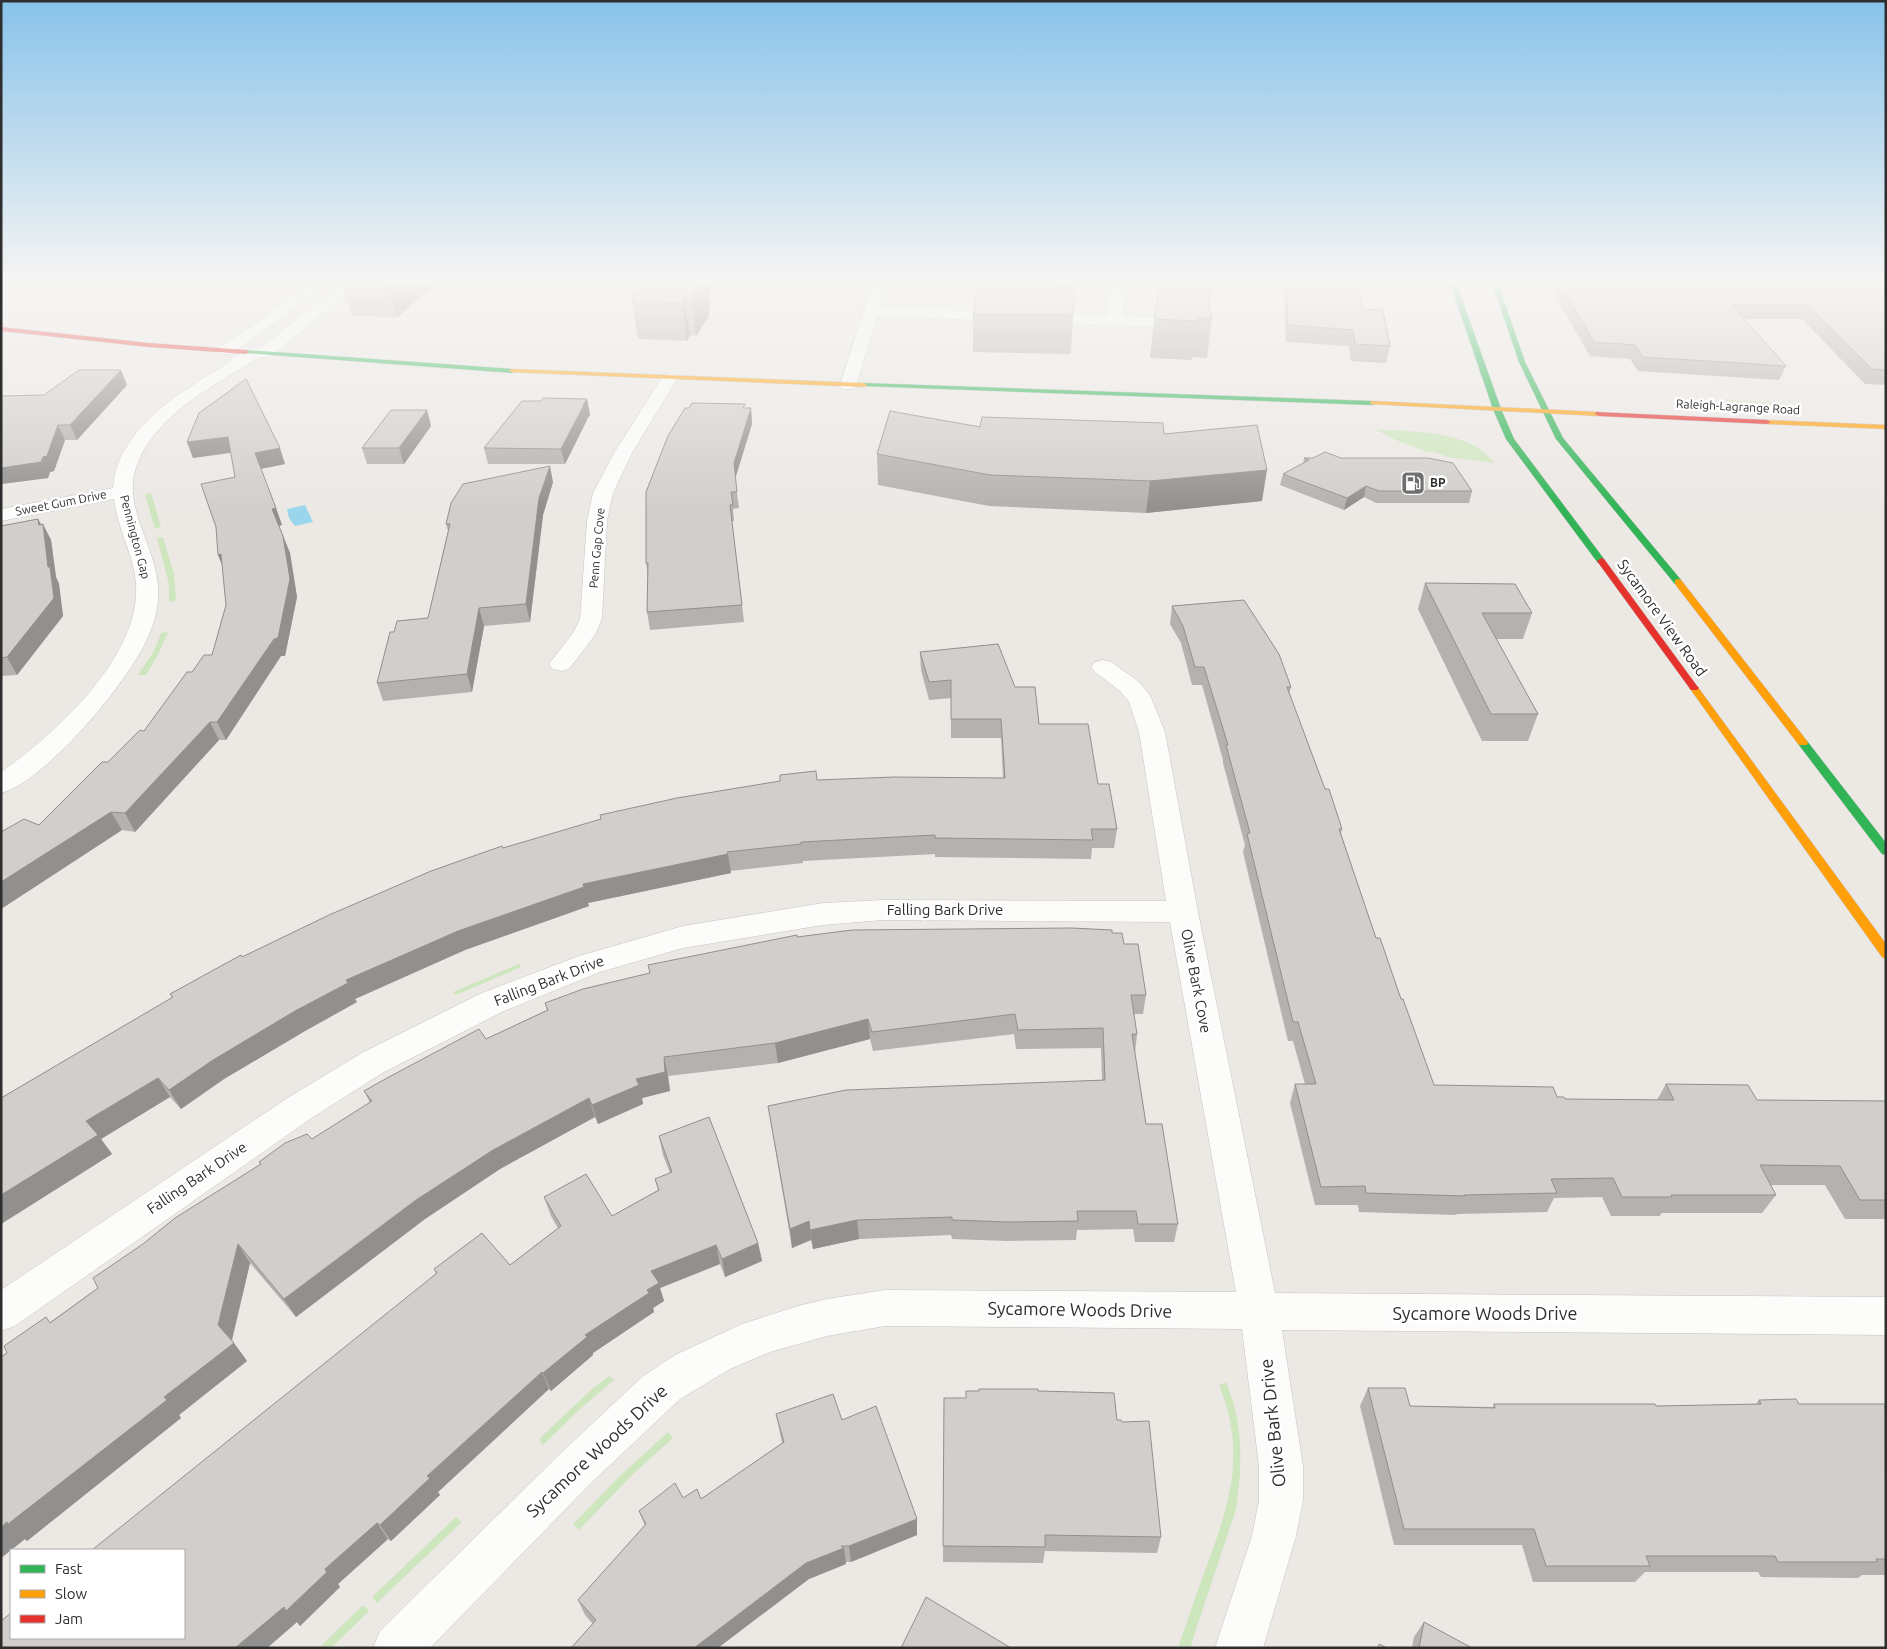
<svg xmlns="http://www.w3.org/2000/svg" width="1887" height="1649" viewBox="0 0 1887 1649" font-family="Ubuntu,sans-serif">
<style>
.green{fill:#cee6be}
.water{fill:#99d6ec}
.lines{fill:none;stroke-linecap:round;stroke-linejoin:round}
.street-casing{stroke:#c5c4c5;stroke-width:1}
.fast-casing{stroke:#c5c4c5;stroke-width:1}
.slow-casing{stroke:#c5c4c5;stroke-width:1}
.jam-casing{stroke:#c5c4c5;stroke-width:1}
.street{fill:#fcfcfb;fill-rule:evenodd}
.fast{fill:#30b455;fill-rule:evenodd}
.slow{fill:#ff9f0a;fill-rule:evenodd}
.jam{fill:#e5322d;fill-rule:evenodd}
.wall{fill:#b4b1af}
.shaded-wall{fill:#92908e}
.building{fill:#d1cecb;stroke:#92908e}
.labels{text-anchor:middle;stroke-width:5;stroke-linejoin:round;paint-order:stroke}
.far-street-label{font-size:12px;fill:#2e2e2e;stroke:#fff}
.far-poi-label{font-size:12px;font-weight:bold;fill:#2e2e2e;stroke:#fff;text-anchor:start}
.street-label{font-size:15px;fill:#2e2e2e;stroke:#fff}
.near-street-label{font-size:18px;fill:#2e2e2e;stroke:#fff}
</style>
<rect width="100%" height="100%" fill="#ece8e4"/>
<g class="green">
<polygon points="1725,400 1784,403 1790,407 1728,403"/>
<path d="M 1376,430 C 1412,431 1471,430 1494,463 L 1448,457 L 1432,451 L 1430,453 L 1398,441 Z"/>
<polygon points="151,493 161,527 155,529 145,494"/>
<polygon points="163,537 174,574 176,600 169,602 169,584 157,538"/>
<polygon points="168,632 159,653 146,675 138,675 154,651 161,633"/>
<polygon points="519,964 521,967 456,995 453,992"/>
<polygon points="609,1376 614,1380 580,1409 543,1445 539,1439 591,1390"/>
<path d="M 1226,1382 C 1244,1424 1243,1469 1235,1513 L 1190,1648 L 1178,1648 C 1186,1624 1194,1600 1203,1576 C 1228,1509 1248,1455 1219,1385 Z"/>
<polygon points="668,1432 673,1438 632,1475 579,1530 573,1524 622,1474"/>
<polygon points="456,1517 462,1522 377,1603 372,1597"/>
<polygon points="363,1605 369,1611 331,1648 319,1648"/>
</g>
<polygon class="water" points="305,505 313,522 295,526 289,518 287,509"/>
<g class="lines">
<g class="street-casing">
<g id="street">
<polygon points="313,280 330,280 264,331 230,354 218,354 216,351 218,348 254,325"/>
<path d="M 348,280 L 364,280 L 269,357 L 258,358 C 216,385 160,412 139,460 C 119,503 154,542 158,584 C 160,603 155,622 147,639 C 129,681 45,782 1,793 L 1,772 C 55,735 141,656 136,584 C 134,555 117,528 114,499 L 1,521 L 1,509 L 113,488 C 118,430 177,394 222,367 C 232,360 246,346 259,349 Z"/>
<polygon points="874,280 888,280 880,307 1108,315 1110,280 1124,280 1123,316 1190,318 1195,320 1198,323 1195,326 1190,328 877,316 856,385 854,389 842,389 840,385"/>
<polygon points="669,374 675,375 677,379 632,453 613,493 607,521 602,619 595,635 569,669 561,671 553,669 549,664 573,633 580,619 587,521 593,493 614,453 661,379 663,375"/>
<polygon points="1103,660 1111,662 1138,681 1150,695 1165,732 1198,912 1275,1293 1886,1297 1886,1335 1282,1330 1303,1466 1303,1500 1296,1536 1263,1648 1215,1648 1252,1536 1259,1500 1259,1466 1242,1329 885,1326 827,1336 770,1352 730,1369 680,1399 591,1483 430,1648 373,1648 380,1631 561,1453 642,1377 675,1355 742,1324 798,1306 827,1299 885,1290 1236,1292 1170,922 883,920 823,925 683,948 600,972 504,1011 384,1072 313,1117 15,1326 1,1331 1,1290 289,1097 360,1054 482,993 579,956 683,926 823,903 883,900 1166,901 1139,732 1129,702 1120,691 1095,672 1091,667 1095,662"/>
</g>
</g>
<g class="fast-casing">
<g id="fast">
<polygon points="1449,280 1455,280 1501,409 1514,439 1604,559 1604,563 1598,563 1506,439 1493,409"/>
<polygon points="1491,280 1497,280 1525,362 1563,438 1681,580 1681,584 1675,584 1556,439 1519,362"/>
<polygon points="246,350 512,369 515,371 512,373 244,353 244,351"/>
<polygon points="864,383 1372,401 1376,403 1372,405 862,386 861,385"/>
<polygon points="1803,740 1807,741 1886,843 1886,855 1882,854 1799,745 1798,743"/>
</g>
</g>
<g class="slow-casing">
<g id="slow">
<polygon points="512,369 864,383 867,385 864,387 510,372 510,370"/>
<polygon points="1372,401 1599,412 1603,414 1599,416 1370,404 1370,402"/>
<polygon points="1764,420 1886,425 1886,429 1767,424 1763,422"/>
<polygon points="1678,579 1681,580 1807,741 1808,743 1807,745 1799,745 1675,584 1675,580"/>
<polygon points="1694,685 1697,686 1886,944 1886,959 1882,957 1691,690 1689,688 1691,686"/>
</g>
</g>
<g class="jam-casing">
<g id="jam">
<polygon points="1,327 149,343 246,350 249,352 246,354 149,347 1,331"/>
<polygon points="1596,412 1767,420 1771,422 1767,424 1599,416 1595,414"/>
<polygon points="1601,558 1604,559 1697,686 1699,688 1697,690 1691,690 1597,561"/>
</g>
</g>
<use href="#street" class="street"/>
<use href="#fast" class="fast"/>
<use href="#slow" class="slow"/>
<use href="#jam" class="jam"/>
</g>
<g class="wall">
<polygon points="341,280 431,280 432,287 397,317 352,316"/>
<polygon points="643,280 710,280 709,316 696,336 690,335 687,341 638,339 631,296"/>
<polygon points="982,280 1075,280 1071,354 973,352 973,314 982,284"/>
<polygon points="1161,280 1214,280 1212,299 1208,299 1212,319 1207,358 1192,357 1192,360 1150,358 1154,319 1160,291"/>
<polygon points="1283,280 1358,280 1363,309 1390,346 1386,363 1351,361 1349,346 1286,342"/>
<polygon points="1557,280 1886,280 1886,385 1865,384 1802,319 1744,319 1786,366 1779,380 1638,371 1630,359 1590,356 1555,296 1559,284"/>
<polygon points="127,385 77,440 65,440 54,471 50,472 48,478 1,484 1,396 44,395"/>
<polygon points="587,399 590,415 587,419 587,420 565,464 488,464 484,448"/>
<polygon points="745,408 751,408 752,424 735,479 739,508 733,509 734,521 732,521 744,622 650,630 647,612 648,576 646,563"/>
<polygon points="427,410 431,426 404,464 367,464 362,448"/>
<polygon points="980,427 1164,434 1262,501 1146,513 989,506 878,485 877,454"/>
<polygon points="187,442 285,464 261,469 282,525 279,526 290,553 297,597 285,656 281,656 226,740 219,740 135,832 122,830 1,909 1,832 39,825 144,731 192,672 212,655 226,605 222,565 218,555 235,477 231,453 193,458"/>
<polygon points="1304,458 1341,458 1472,491 1469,503 1376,503 1364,497 1344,510 1280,485 1283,474 1303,463"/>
<polygon points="553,482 543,515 530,622 484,626 472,692 383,701 377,683 394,632 428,618 448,531 446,524"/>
<polygon points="38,519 51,540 56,577 59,584 63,616 17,675 1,676 1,526"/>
<polygon points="1425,583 1532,613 1523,639 1496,639 1538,714 1528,741 1482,741 1418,609"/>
<polygon points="1172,606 1291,687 1289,694 1325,789 1342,829 1341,834 1376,938 1434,1085 1557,1097 1565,1099 1657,1100 1666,1084 1757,1100 1886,1101 1886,1219 1845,1219 1825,1185 1771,1185 1776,1195 1762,1213 1661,1213 1660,1216 1611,1216 1602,1197 1554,1198 1547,1212 1457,1214 1456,1215 1359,1212 1358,1205 1315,1205 1290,1103 1295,1084 1305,1084 1293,1041 1288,1041 1243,852 1245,845 1223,763 1223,760 1202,685 1192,685 1181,643 1170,624"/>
<polygon points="920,652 1015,687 1039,724 1098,784 1117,829 1114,848 1092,848 1091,859 935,857 935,854 803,861 803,863 730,871 731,873 588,903 589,906 465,950 355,999 357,1002 305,1031 224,1079 181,1109 170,1097 101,1139 112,1154 1,1224 1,1098 172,998 170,994 242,957 503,848 817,780 1003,778 1001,738 951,738 951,698 929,700 921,670"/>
<polygon points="1112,933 1124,944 1146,995 1143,1014 1134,1014 1137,1034 1135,1053 1146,1124 1178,1224 1174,1242 1135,1242 1133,1229 1077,1230 1076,1240 1007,1241 952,1239 951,1235 859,1239 813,1249 811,1240 792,1248 768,1106 1102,1080 1101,1048 1016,1049 1014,1034 873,1051 870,1039 778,1063 668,1076 670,1091 642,1098 643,1104 598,1124 595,1117 500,1169 425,1219 296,1317 250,1263 232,1341 247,1361 179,1415 181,1418 27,1541 25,1539 1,1558 1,1357 98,1288 260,1164 259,1162 312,1139 370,1103 364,1091 486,1039 547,1010 545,1003 650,973 797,937"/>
<polygon points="659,1136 758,1243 762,1261 725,1277 720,1264 660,1288 664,1301 653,1308 654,1312 593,1353 593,1355 551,1391 549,1389 438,1492 440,1495 391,1541 388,1539 338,1584 340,1587 300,1626 297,1622 267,1648 1,1648 11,1638 184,1638 436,1273 434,1269 510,1265 558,1228 551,1216 544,1197 612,1216 658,1190 655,1179 670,1173 663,1155"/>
<polygon points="1368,1388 1410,1406 1493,1407 1494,1404 1656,1406 1756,1404 1759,1400 1799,1404 1886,1405 1886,1575 1862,1575 1858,1578 1761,1577 1758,1572 1645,1572 1635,1582 1533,1582 1522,1545 1394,1545 1360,1406"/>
<polygon points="1038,1391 1117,1420 1161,1537 1157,1553 1045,1551 1043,1563 943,1562 944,1398 965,1398"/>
<polygon points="776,1414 842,1420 917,1535 851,1562 846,1562 846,1564 809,1579 593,1624 585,1615 578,1600 645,1526 639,1511 683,1498 701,1499 782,1443"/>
<polygon points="1424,1622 1472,1648 1412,1648 1414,1637"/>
</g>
<g class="shaded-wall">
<polygon points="387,280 431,280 432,287 397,317"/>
<polygon points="703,280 710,280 709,316 696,336 691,298"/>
<polygon points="685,297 690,335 687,341 682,303"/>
<polygon points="121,370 127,385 77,440 70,425"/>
<polygon points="587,399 590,415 587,419 587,420 565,464 561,449 583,405"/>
<polygon points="751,408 752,424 735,479 734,463"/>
<polygon points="427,410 431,426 404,464 399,448"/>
<polygon points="58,425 65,440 54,471 50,472 48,478 1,484 1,468 43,457"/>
<polygon points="228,437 234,452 193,458 187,442"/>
<polygon points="280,448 285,464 260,469 255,453"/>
<polygon points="550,466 553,482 543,515 530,622 526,604 539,498"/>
<polygon points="1267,470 1262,501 1146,513 1150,481"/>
<polygon points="1366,486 1364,497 1344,510 1347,498"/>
<polygon points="276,508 282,525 278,526 272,509"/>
<polygon points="38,519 43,529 43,524 51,540 56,577 59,584 63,616 17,675 7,657 39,525"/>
<polygon points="283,536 290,553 297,597 285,656 281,656 226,740 217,722"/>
<polygon points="221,554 225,572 218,555"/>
<polygon points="479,608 484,626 472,692 467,674"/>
<polygon points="210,722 219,740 135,832 125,813"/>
<polygon points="111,812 122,830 1,909 1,882"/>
<polygon points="728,854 731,873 588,903 589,906 465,950 355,999 357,1002 305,1031 224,1079 181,1109 169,1090 213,1060 346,980 458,931 583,884"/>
<polygon points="868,1019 870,1039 778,1063 775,1043"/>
<polygon points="664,1057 668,1076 670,1091 642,1098 643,1104 598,1124 592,1105 636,1079"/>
<polygon points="158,1078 170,1097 101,1139 112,1154 1,1224 1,1195 86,1121"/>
<polygon points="589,1098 595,1117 500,1169 425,1219 296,1317 284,1299 416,1200 493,1150"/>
<polygon points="857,1220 859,1239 813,1249 810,1230"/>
<polygon points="809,1221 811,1240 792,1248 790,1229"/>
<polygon points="758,1243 762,1261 725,1277 722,1259"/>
<polygon points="238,1244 250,1263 231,1343 218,1325"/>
<polygon points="716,1245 720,1264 660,1288 664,1301 653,1308 654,1312 593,1353 593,1355 551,1391 543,1373 585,1335 647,1290 651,1271"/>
<polygon points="234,1343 247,1361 179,1415 181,1418 27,1541 25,1539 1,1558 1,1527 164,1397"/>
<polygon points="542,1372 549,1389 438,1492 440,1495 391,1541 380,1525 427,1476"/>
<polygon points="917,1519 917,1535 851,1562 849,1546"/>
<polygon points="377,1523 388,1539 338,1584 340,1587 300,1626 297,1622 267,1648 235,1648"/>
<polygon points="844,1548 846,1564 809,1579 718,1648 694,1648 806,1563"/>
</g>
<g class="building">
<polygon points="643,280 703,280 691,298 685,297 682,303 632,301 636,296 631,296"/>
<polygon points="1286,280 1358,280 1363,309 1383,310 1390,346 1355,344 1353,330 1288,325"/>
<polygon points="1570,280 1886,280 1886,370 1872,369 1808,305 1732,305 1786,366 1643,357 1635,345 1594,342 1559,283 1572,284"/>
<polygon points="979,284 1075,288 1073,315 973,314"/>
<polygon points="1159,290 1204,292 1209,290 1208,300 1212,319 1197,318 1197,321 1154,319"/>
<polygon points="79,370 121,370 70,425 58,425 47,456 43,457 41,462 1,468 1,396 44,395"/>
<polygon points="246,379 280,448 255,453 276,508 272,509 283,536 290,579 278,638 274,639 217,722 210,722 125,813 111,812 1,882 1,832 24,819 39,825 102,762 108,762 140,730 144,731 187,672 192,672 204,655 212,655 226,605 221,554 218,555 216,527 201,484 235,477 228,437 187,442 199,413"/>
<polygon points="543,398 587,399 583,405 584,405 561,449 484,448 522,401 541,401"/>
<polygon points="692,403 745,404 743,408 751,408 734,463 737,492 731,492 733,505 730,505 742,605 647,612 648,563 646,563 646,492 668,436 685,408 689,408"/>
<polygon points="391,410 427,410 399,448 362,448"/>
<polygon points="890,411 980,427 982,417 1163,423 1164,434 1257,425 1267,470 1150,481 990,475 877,454"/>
<polygon points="1325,452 1341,458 1428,458 1453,463 1472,491 1379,491 1366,486 1347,498 1283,474 1309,460 1304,458 1313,458"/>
<polygon points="550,466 539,498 526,604 479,608 467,674 377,683 390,632 394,632 397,621 428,618 450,524 446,524 451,503 463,484"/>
<polygon points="38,519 39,525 43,524 48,567 50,567 54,598 7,657 1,658 1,526"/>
<polygon points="1425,583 1515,584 1532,613 1482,613 1538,714 1491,714"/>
<polygon points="1244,600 1279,654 1291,687 1287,687 1325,789 1329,789 1342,829 1339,829 1376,938 1380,938 1401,999 1403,999 1434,1085 1553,1087 1557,1097 1564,1097 1565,1099 1674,1100 1666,1084 1748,1085 1757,1100 1886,1101 1886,1200 1860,1200 1840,1166 1760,1165 1776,1195 1671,1195 1672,1197 1622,1197 1613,1178 1551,1179 1557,1193 1464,1195 1465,1196 1366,1193 1365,1186 1321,1187 1295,1084 1316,1084 1298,1022 1293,1022 1247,834 1250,833 1226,745 1228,745 1204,667 1195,667 1183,626 1172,606"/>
<polygon points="998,644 1015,687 1035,687 1039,724 1088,724 1098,784 1109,784 1117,829 1091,829 1093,840 935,838 935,835 801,842 801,844 727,852 728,854 583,884 584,887 458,931 346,980 348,983 295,1011 213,1060 169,1090 158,1078 86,1121 98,1135 1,1195 1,1098 173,997 170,994 241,955 242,957 329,915 431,871 502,846 503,848 601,819 600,815 677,798 780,781 780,775 816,771 817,780 894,777 1005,778 1001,719 951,719 951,680 929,682 920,652"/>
<polygon points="1072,928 1112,930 1112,933 1122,933 1124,944 1138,944 1146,995 1131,995 1137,1034 1132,1034 1146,1124 1162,1124 1178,1224 1138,1224 1136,1211 1077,1211 1078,1221 1008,1222 952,1220 952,1217 857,1220 810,1230 809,1221 790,1229 768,1106 846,1090 1105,1080 1103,1028 1018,1030 1015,1014 872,1032 868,1019 775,1043 664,1057 665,1072 636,1079 639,1085 592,1105 589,1098 493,1150 416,1200 284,1299 238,1244 218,1325 234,1343 164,1397 167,1400 8,1524 7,1522 1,1527 1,1357 7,1353 4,1346 46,1317 50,1323 98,1288 93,1278 143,1244 175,1218 261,1164 259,1162 285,1143 307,1134 312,1139 372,1101 364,1091 387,1078 479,1029 486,1039 548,1010 545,1003 583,989 650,973 648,965 797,935 797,937 852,930"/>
<polygon points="709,1117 758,1243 722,1259 716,1245 651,1271 659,1283 647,1290 649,1293 585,1335 587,1337 543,1373 542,1372 427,1476 430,1478 380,1525 377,1523 325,1569 327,1572 286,1611 284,1607 235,1648 1,1648 1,1621 11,1613 11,1638 184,1638 184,1550 92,1550 437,1273 434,1269 482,1233 510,1265 561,1226 544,1197 586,1174 612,1216 659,1190 655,1179 672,1172 659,1136"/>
<polygon points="1368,1388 1405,1388 1410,1406 1495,1408 1494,1404 1655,1404 1656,1406 1761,1404 1759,1400 1796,1399 1799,1404 1885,1404 1886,1559 1876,1559 1877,1562 1778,1562 1775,1556 1646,1556 1650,1566 1546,1566 1534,1529 1404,1529"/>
<polygon points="979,1389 1038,1389 1038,1391 1114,1393 1117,1420 1121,1420 1122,1422 1149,1421 1161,1537 1045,1535 1045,1547 943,1546 944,1398 966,1398 966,1391 979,1391"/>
<polygon points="833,1394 842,1420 876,1406 917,1519 849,1546 841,1546 844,1548 806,1563 694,1648 571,1648 596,1620 578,1600 646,1524 639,1511 675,1483 683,1498 697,1489 701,1499 784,1442 776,1414"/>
<polygon points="926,1597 1011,1648 901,1648"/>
<polygon points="1424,1622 1472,1648 1419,1648"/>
<polygon points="1379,1644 1387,1648 1378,1648"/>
</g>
<linearGradient id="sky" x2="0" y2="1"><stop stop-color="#88c2ea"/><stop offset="0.55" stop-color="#f6f5f3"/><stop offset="1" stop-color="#f6f5f3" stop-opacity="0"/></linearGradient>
<rect width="1887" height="511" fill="url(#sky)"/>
<defs>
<g id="fuel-square" transform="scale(1.25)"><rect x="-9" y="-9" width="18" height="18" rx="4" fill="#706f6e" stroke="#fff"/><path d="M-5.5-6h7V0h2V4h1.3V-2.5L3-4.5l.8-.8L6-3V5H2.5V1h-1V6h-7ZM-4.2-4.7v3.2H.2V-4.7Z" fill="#fff"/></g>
</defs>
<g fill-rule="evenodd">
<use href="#fuel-square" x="1413" y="483"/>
</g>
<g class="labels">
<g class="far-street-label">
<text transform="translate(1738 407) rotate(3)" y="4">Raleigh-Lagrange Road</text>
<text transform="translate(61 503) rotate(-11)" y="4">Sweet Gum Drive</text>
<text transform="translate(135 537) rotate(75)" y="4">Pennington Gap</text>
<text transform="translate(597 548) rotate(-85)" y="4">Penn Gap Cove</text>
</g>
<g class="far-poi-label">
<text x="1430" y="487">BP</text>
</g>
<g class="street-label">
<text transform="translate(1662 618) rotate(54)" y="5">Sycamore View Road</text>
<text x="945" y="915">Falling Bark Drive</text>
<text transform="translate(549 981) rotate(-21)" y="5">Falling Bark Drive</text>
<text transform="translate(1196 981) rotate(79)" y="5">Olive Bark Cove</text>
<text transform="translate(197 1178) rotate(-34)" y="5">Falling Bark Drive</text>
</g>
<g class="near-street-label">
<text transform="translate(1080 1310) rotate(1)" y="6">Sycamore Woods Drive</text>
<text x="1485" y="1320">Sycamore Woods Drive</text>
<text transform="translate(1273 1423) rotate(-96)" y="6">Olive Bark Drive</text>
<text transform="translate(597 1451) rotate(-43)" y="6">Sycamore Woods Drive</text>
</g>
</g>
<rect width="1887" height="1649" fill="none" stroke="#2e2e2e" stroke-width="5"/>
<rect x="10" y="1549" width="175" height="90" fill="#ffffff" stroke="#ababab"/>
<rect x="20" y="1565" width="25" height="8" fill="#30b455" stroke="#ababab"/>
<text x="55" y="1574" font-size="15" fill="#2e2e2e">Fast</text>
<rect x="20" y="1590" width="25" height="8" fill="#ff9f0a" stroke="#ababab"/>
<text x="55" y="1599" font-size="15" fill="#2e2e2e">Slow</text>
<rect x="20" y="1615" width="25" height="8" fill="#e5322d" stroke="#ababab"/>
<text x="55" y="1624" font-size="15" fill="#2e2e2e">Jam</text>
</svg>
